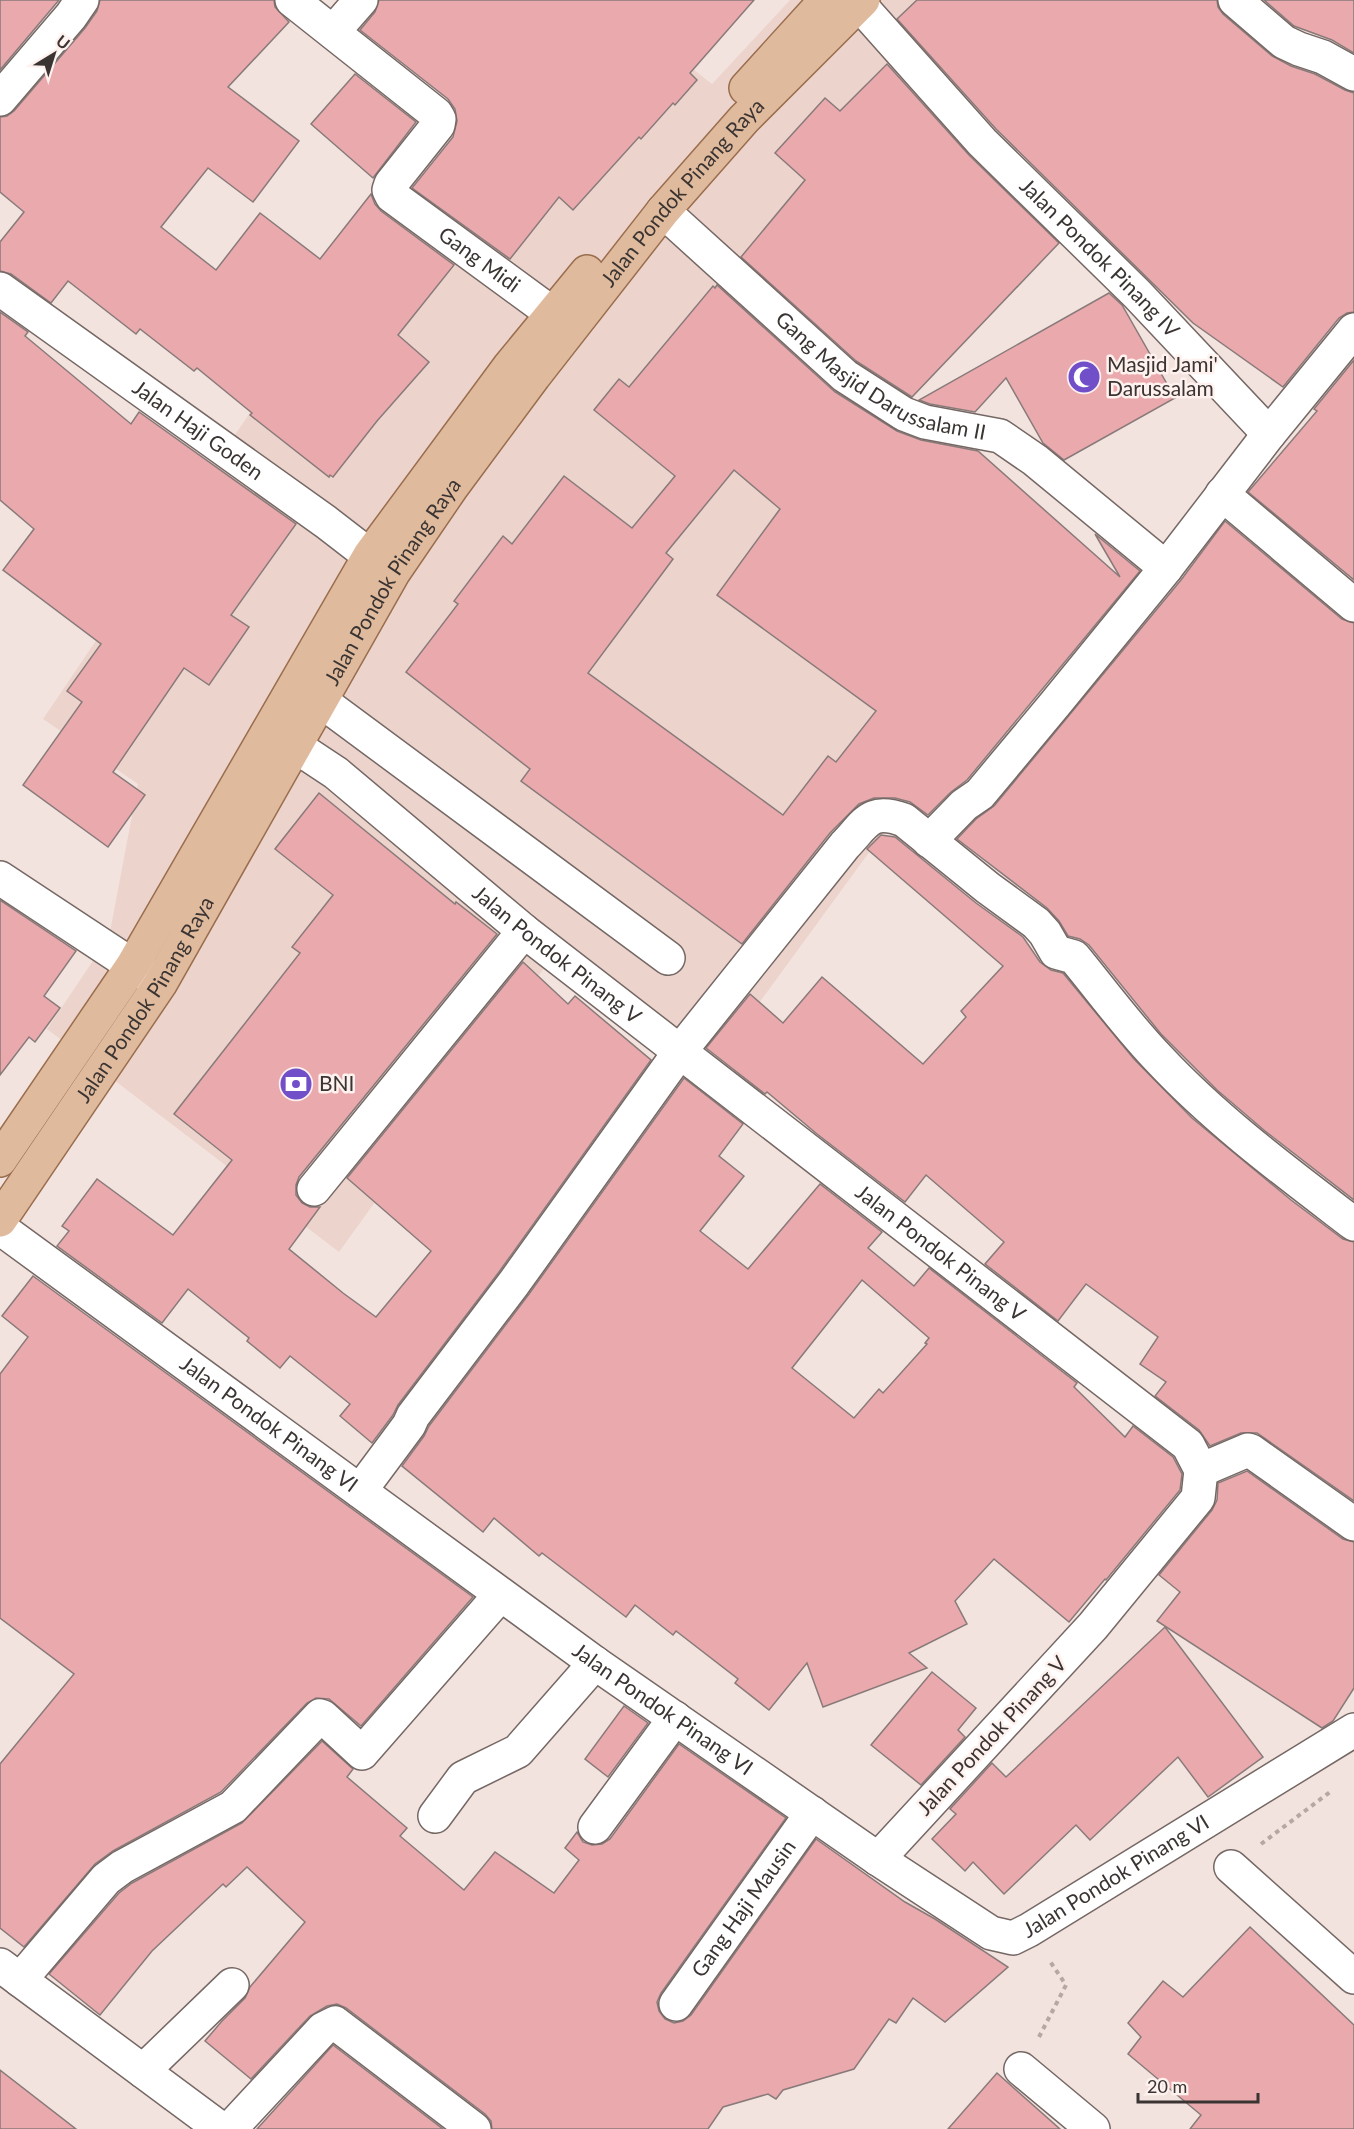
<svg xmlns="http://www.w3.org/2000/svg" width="1354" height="2129" viewBox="0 0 1354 2129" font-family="Lato,sans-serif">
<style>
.built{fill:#ecd4cd}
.building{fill:#eaaaad;stroke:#897a7a;stroke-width:1.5;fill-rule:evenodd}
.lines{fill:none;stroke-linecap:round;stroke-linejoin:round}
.minor-casing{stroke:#756864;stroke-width:36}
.major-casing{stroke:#996d4d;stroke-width:36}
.path{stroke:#b4a7a4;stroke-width:4;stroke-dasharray:4.5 4.5;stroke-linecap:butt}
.minor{stroke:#fff;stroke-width:33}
.major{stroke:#e0ba9d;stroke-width:33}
.labels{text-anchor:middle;stroke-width:5;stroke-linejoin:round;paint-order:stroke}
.street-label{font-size:21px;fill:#3a3432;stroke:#fef1ee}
.poi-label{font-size:21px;fill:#3a3432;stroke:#fef1ee;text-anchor:start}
</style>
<rect width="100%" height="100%" fill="#f3e3df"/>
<polygon class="built" points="556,0 605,0 712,84 790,0 1141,0 1061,72 815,330 924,412 812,544 987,691 721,1055 555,953 339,1252 47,1029 109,937 138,784 43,719 268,386"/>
<g class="building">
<polygon points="0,0 59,0 0,70"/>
<polygon points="100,0 274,0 275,7 289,22 228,87 299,141 253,202 208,168 161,227 216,270 260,213 320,259 371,194 375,204 381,211 454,265 398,335 429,362 377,421 333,477 330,475 329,477 250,415 252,413 197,368 194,371 140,329 136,334 68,281 51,303 11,274 0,271 0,242 24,212 0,192 0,117 7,116 14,111 85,28 97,11"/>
<polygon points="379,0 754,0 690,73 697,80 675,105 673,103 641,139 639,137 573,210 559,197 510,259 412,188 453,137 457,121 455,109 448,99 360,30 375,12"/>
<polygon points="917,0 1217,0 1218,7 1223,14 1272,56 1291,66 1315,74 1345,90 1354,93 1354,312 1347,313 1339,318 1283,387 1193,323 996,129 897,19"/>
<polygon points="1264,0 1354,0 1354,53 1332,40 1294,26"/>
<polygon points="887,64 969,155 1059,243 912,397 856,361 741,257 805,180 775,153 825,98 840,111"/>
<polygon points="355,74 416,122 373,178 311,124"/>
<path d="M 717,285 L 835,392 L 897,431 L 921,440 L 978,451 L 1120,577 L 1095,534 L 1140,571 L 967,780 L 951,792 L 928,815 L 910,802 L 895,798 L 874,798 L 859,804 L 830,833 L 742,944 L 521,781 L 530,769 L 406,672 L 458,604 L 454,601 L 503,536 L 512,544 L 564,476 L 632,528 L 675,476 L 594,410 L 619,379 L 629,387 L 713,286 L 715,288 ZM 734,470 L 780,509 L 717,595 L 876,711 L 836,762 L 828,756 L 783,815 L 588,673 L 673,559 L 666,553 Z"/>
<polygon points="1109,293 1122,305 1175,398 1064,460 1043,443 1006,378 975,412 930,404 919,400"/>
<polygon points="0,312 28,332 25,336 131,424 139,412 296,524 231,615 249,627 209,685 184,668 113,772 145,795 108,847 23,785 82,702 67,691 101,644 3,570 34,529 0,500"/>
<polygon points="1354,360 1354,580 1248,492 1317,411 1314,409"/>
<polygon points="1225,521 1342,619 1354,623 1354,1200 1265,1131 1217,1090 1161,1034 1089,945 1080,939 1068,936 1059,921 1047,908 957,839 976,819 994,806 1181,580"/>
<polygon points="319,793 455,904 456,902 497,934 299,1177 296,1185 296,1195 302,1203 310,1207 320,1207 289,1249 343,1293 376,1317 431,1251 347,1178 523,962 568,1004 575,996 651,1060 499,1272 398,1405 393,1415 372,1443 340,1416 350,1404 290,1356 280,1368 247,1341 249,1338 188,1289 162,1323 57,1246 69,1231 62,1226 97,1179 173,1235 232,1160 174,1114 300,953 292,947 333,895 275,849"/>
<polygon points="881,835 895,837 976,903 1023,937 1040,962 1051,970 1063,973 1134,1059 1192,1118 1291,1200 1343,1239 1354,1242 1354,1501 1257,1433 1241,1433 1210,1446 1199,1430 1155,1396 1166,1382 1140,1364 1158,1337 1086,1284 1058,1321 985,1264 1004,1242 926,1175 905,1202 817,1134 767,1092 765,1094 706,1048 750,994 783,1023 822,977 923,1064 966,1017 961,1011 1003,966 867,849"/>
<polygon points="0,900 76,951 44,996 60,1008 35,1042 29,1037 0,1075"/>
<path d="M 684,1078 L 743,1124 L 719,1156 L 744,1176 L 700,1231 L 748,1269 L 820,1184 L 882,1232 L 868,1248 L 914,1286 L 929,1268 L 1077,1383 L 1074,1387 L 1125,1437 L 1133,1426 L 1173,1457 L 1182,1474 L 1180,1490 L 1106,1580 L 1105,1579 L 1069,1622 L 994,1559 L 955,1601 L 967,1624 L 909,1653 L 927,1668 L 823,1707 L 807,1663 L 769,1710 L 735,1683 L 738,1679 L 676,1631 L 673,1635 L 635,1605 L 626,1617 L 542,1553 L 539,1556 L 494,1518 L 483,1532 L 402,1466 L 424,1436 L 429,1426 L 529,1294 ZM 862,1280 L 929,1338 L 925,1343 L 927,1344 L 883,1393 L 879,1389 L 854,1418 L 792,1368 Z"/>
<polygon points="33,1276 473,1597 361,1726 329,1699 316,1698 307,1703 221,1792 113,1851 95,1864 24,1947 0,1928 0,1764 74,1674 0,1618 0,1374 28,1337 2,1316"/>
<polygon points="1247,1471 1343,1539 1354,1542 1354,1688 1333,1721 1322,1728 1157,1621 1180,1592 1159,1575 1212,1510 1217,1500 1218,1483"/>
<polygon points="1165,1627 1263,1757 1208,1797 1178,1757 1090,1840 1076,1825 1004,1894 973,1862 965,1871 932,1839 956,1814 950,1809 992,1763 1006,1777"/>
<polygon points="932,1672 976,1708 958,1730 965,1737 921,1785 871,1745"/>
<polygon points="624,1706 648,1723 608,1777 585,1759"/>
<polygon points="322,1741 353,1769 347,1777 407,1828 400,1836 464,1890 495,1852 554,1893 579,1860 565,1848 577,1832 583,1842 592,1845 602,1844 610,1839 679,1744 786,1818 661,1993 657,2002 659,2011 665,2019 674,2023 683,2021 691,2015 816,1839 905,1902 935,1919 1008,1967 945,2022 913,1998 896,2023 889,2019 854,2069 783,2090 776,2099 768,2094 723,2107 708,2129 492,2129 491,2121 485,2114 346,2008 337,2004 327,2006 310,2016 251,2079 205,2041 222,2021 245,1998 250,1987 305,1922 247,1867 226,1887 223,1884 152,1951 100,2015 49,1974 119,1893 132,1883 242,1823"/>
<polygon points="1250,1927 1354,2025 1354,2129 1190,2129 1201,2115 1128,2054 1141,2037 1128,2023 1163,1981 1183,1997"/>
<polygon points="333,2045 443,2129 257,2129"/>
<polygon points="0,2070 76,2129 0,2129"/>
<polygon points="997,2073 1060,2129 948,2129"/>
</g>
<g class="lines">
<g class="minor-casing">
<g id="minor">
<path id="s1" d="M 292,0 L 436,114 L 439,119 L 438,125 L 391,184 L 389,190 L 392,196 L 553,314"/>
<polyline points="1235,0 1284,42 1299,49 1323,57 1354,74"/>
<path id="s2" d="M 859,4 L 982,142 L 1137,294 L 1269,434"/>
<polyline points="333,32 361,0"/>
<polyline points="0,99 71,16 82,0"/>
<path id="s3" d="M 663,211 L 845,376 L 904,414 L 925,422 L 1000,436 L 1035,460 L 1166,568"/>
<path id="s4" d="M 0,289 L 326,522 L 392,573"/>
<polyline points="1222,494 1354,605"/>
<polyline points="298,684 668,958"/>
<path id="s5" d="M 271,730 L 336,773 L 524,931 L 1188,1445 L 1201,1470 L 1198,1498 L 1093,1626 L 878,1859"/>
<polyline points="929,841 964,805 980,794 1055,704 1166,568 1269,434 1354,330"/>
<polyline points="0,878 156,981"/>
<polyline points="314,1189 524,931"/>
<path id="s6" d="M 0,1228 L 595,1663 L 878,1859 L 991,1933 L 1013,1938 L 1029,1930 L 1354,1730"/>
<polyline points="1201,1470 1248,1450 1251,1451 1354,1524"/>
<path d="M 360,1491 L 409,1425 L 413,1416 L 514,1283 L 681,1050 L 845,845 C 867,822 870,808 904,820 L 988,888 L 1036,923 L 1045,933 L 1056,952 L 1074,957 C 1102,991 1128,1027 1159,1059 C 1217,1121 1286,1172 1354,1224"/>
<polyline points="435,1816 463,1778 518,1751 595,1663"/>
<polyline points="595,1827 675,1718"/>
<polyline points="1231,1867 1354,1977"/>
<polyline points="0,1965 221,2129"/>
<polyline points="20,1980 106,1879 122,1867 233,1807 320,1716 323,1717 362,1753 500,1595"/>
<path id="s7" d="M 676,2004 L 812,1813"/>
<polyline points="1021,2069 1093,2129"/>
<polyline points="143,2071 232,1985"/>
<polyline points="230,2129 323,2029 335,2023 474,2129"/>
</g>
</g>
<g class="major-casing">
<g id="major">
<polyline points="746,88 826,0"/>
<polyline points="0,1160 133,965 370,555 509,367 587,272"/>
<path id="s8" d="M 0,1220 L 160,984 L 393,573 L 451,488 L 534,376 L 663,211 L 744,119 L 863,0"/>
</g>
</g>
<g class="path">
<polyline points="1261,1844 1330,1792"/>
<polyline points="1039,2037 1066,1985 1049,1960"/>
</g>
<use href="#minor" class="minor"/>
<use href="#major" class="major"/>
</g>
<defs>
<g id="mosque-disc" transform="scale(1.725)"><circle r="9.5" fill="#714fc8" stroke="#fef1ee"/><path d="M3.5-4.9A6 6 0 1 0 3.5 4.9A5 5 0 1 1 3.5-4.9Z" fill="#fff"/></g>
<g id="bank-disc" transform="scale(1.725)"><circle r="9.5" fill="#714fc8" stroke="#fef1ee"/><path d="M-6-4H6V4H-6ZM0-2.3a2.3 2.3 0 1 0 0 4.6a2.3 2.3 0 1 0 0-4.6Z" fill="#fff"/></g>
</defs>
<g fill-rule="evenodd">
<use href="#mosque-disc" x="1084" y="377"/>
<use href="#bank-disc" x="296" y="1084"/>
</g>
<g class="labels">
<g class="street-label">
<text dy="7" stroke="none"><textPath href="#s8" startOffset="1236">Jalan Pondok Pinang Raya</textPath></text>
<text dy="7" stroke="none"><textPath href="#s2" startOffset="350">Jalan Pondok Pinang IV</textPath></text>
<text dy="7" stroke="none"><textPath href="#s1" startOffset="392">Gang Midi</textPath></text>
<text dy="7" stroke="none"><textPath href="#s3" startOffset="278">Gang Masjid Darussalam II</textPath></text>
<text dy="7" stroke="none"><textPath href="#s4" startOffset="243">Jalan Haji Goden</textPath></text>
<text dy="7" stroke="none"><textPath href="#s8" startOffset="750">Jalan Pondok Pinang Raya</textPath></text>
<text dy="7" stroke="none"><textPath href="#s5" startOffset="364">Jalan Pondok Pinang V</textPath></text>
<text dy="7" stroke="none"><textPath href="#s8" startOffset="264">Jalan Pondok Pinang Raya</textPath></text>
<text dy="7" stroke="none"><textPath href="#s5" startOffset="850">Jalan Pondok Pinang V</textPath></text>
<text dy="7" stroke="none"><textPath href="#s6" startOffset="333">Jalan Pondok Pinang VI</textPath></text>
<text dy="7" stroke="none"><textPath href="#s6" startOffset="819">Jalan Pondok Pinang VI</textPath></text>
<text transform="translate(992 1736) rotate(-47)" y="7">Jalan Pondok Pinang V</text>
<text dy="7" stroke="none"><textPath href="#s6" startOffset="1359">Jalan Pondok Pinang VI</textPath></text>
<text dy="7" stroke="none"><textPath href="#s7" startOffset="117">Gang Haji Mausin</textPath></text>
</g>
<g class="poi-label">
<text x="1107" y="372">Masjid Jami'<tspan x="1107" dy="24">Darussalam</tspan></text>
<text x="319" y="1091">BNI</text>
</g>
</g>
<g transform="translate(54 54) rotate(38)" stroke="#fef1ee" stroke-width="4.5" paint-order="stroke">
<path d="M0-4.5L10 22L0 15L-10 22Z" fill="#3a3432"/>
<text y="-9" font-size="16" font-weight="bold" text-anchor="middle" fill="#3a3432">U</text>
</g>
<path d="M1138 2093v9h120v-9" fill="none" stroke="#3a3432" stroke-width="3"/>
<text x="1147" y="2093" font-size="18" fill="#3a3432" stroke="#fef1ee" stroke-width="4.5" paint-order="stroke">20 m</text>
</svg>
